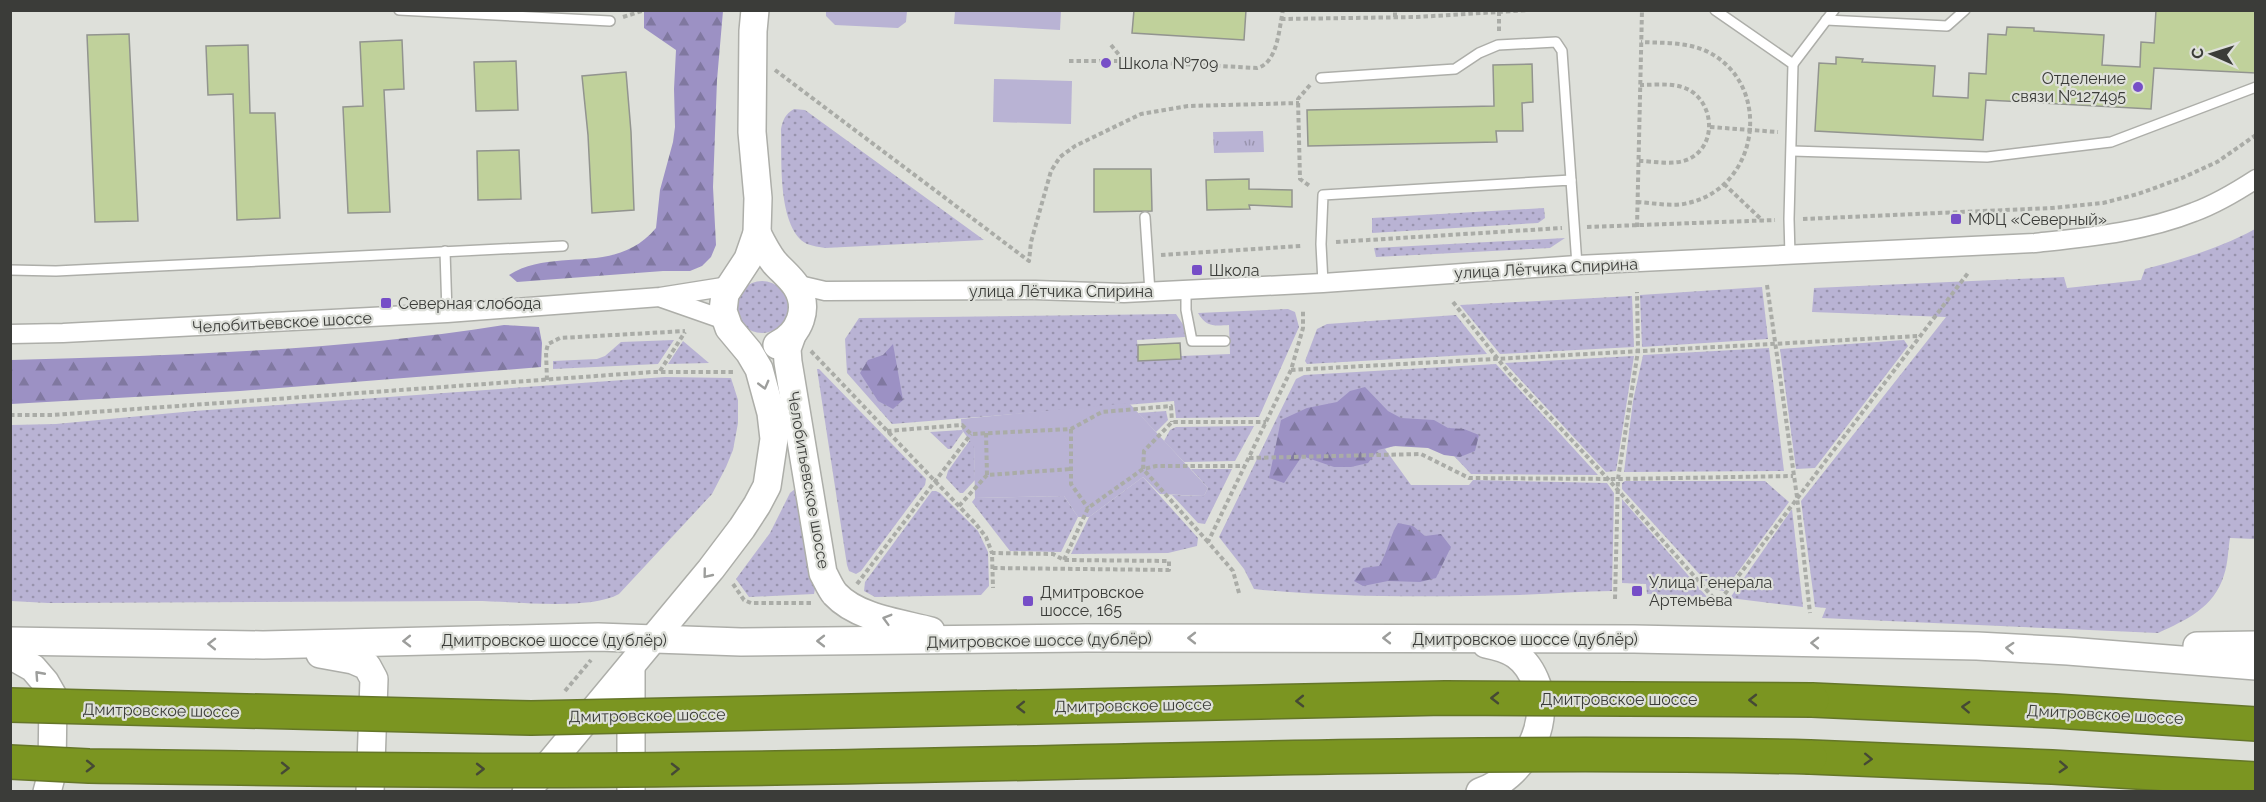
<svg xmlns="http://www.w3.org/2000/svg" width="2266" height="802" viewBox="0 0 2266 802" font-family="Raleway,sans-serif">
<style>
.grass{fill:url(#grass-dots)}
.forest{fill:url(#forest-firs)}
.park{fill:url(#park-tufts)}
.pitch{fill:#b9b3d4}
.building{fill:#c0d19b;stroke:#92948f;stroke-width:1.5}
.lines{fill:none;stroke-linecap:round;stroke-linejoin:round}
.lane-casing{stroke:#adaea9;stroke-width:12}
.street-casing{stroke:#adaea9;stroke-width:21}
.secondary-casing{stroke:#adaea9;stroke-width:30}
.highway-casing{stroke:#657629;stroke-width:36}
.path{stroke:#aaaca7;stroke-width:4;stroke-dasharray:4.5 3;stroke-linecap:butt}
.lane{stroke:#fff;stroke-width:9}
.street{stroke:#fff;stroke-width:18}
.secondary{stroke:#fff;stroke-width:27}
.highway{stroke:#7b9521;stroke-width:33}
.highway-bridge-casing{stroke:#657629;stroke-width:36;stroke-linecap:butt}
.highway-bridge{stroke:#7b9521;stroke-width:33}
.oneway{stroke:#9d9e9c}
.oneway2{stroke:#454935}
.poi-dot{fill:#764ec7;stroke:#dee0da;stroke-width:2}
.labels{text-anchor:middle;stroke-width:4.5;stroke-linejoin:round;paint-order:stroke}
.poi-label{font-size:16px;fill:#3b3c39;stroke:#dee0da;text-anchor:start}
.street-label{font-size:16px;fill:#3b3c39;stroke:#dee0da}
</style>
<defs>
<pattern id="grass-dots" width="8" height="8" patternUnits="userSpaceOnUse" patternTransform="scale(1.5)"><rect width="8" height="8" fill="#b9b3d4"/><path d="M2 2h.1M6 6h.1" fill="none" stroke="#9893ad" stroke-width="1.8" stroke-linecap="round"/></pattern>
<pattern id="forest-firs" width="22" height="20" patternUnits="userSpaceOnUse" patternTransform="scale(1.5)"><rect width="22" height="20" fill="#9c91c4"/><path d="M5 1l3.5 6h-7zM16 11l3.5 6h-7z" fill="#8078a0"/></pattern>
<pattern id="park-tufts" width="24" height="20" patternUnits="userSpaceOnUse" patternTransform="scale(1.5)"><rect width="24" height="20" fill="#b9b3d4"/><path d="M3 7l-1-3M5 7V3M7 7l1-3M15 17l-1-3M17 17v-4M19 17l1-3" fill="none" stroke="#9893ad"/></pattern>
</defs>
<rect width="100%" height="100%" fill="#dee0da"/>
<g class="grass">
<path d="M 794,109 L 805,110 L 984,240 L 825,248 C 820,247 812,246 807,244 C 777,228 782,158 781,129 C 783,120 785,114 794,109 Z"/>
<polygon points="1544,208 1545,218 1538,223 1372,233 1372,218"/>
<path d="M 2255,229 L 2255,539 L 2230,538 C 2228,550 2228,564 2224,575 C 2214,608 2186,620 2158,633 L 1822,618 L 1826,608 L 1815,607 L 1801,501 L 1946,317 L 1812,312 L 1814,288 L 2064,277 L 2067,288 L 2141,280 L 2145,269 C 2184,259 2220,248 2255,229 Z"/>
<polygon points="1565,238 1550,248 1376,257 1374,248"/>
<circle cx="762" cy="307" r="26"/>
<polygon points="1762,287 1768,339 1642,347 1640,295"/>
<polygon points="1632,296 1634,347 1500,354 1460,305"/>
<path d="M 1288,309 L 1295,312 L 1299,327 L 1259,417 L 1176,418 L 1174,401 L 892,424 L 847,373 L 845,339 L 859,318 L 1176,314 L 1184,326 L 1185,337 L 1137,340 L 1139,361 L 1180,359 L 1181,356 L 1230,354 L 1229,325 C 1214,326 1206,327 1198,313 Z"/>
<polygon points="1456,315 1487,354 1307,364 1305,361 1317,329 1327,324"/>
<polygon points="674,340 658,364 553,369 553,361 597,359 605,356 621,342"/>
<polygon points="1904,340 1908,346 1815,468 1796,469 1780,349"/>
<polygon points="683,341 709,363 668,364"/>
<polygon points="1769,348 1784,471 1624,472 1633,401 1643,355"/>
<polygon points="1634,356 1616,471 1606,472 1505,363"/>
<path d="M 1496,364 L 1598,475 L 1471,474 L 1454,456 C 1444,455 1439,451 1430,448 C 1418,444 1396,444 1385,449 L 1411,485 L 1469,485 L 1473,480 L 1607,483 L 1614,493 L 1612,591 C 1581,591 1551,594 1520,595 C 1432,597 1342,598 1254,589 L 1244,569 L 1219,537 L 1296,379 L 1304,375 Z"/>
<polygon points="817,369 819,369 926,479 925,485 861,571 856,574 849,571 847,565"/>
<path d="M 665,377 L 731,378 L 738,400 L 738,423 L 733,450 L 726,467 L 712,494 L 619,594 C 589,611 512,601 475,601 C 333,602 190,602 48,603 L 11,601 L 11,425 L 56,424 L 194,411 Z"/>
<polygon points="1166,411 1168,420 1156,432 1138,413"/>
<polygon points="1254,426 1235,461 1184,462 1164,441 1170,430 1176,427"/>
<polygon points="962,430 963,432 951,449 948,449 930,432"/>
<polygon points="970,440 974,445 975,480 963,493 960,493 946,478 948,471"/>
<polygon points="1191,469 1232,469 1205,524 1198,523 1172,495 1204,496 1208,488"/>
<polygon points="1143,477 1198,538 1197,546 1168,553 1071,554 1089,517"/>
<polygon points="1625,481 1765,481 1789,502 1724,591 1713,589 1622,489 1622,483"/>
<polygon points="800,485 816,583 814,594 749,597 736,579 770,533 790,493"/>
<polygon points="932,491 936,491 940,493 978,531 988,552 989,586 981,595 875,597 864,591 865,582"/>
<polygon points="1064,496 1078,517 1061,552 1010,551 972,502 975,498"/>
<polygon points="1622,499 1707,597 1647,594 1646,584 1622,583"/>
<polygon points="1792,509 1803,607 1730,598"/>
</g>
<g class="forest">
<path d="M 644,11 L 723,11 L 717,80 L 713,187 L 716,245 L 711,257 L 702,266 L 690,271 L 663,271 L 517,282 L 509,275 C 555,246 615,277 656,228 L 660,190 L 673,142 L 675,127 L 674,89 L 676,50 L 644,28 Z"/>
<path d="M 504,325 L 539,327 L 542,343 L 541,367 L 240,391 L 11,404 L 11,360 C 175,355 341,351 504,325 Z"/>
<polygon points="893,344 903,400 893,409 878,401 860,373 868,360 883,355"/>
<polygon points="1365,387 1388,411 1401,418 1434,420 1448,428 1464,429 1479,435 1475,451 1460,457 1444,455 1428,448 1394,446 1378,450 1368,463 1351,467 1334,467 1302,456 1284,483 1269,478 1281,420 1307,408 1337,402 1350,391"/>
<path d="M 1398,523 L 1413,526 L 1425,536 L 1441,534 L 1451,547 L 1436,578 L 1420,582 L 1388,581 L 1363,586 L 1354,581 L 1363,568 L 1379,566 C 1388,552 1389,537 1398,523 Z"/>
</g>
<polygon class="park" points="1263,131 1264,152 1214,153 1213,132"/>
<g class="pitch">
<polygon points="826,11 907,11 906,22 898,28 835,25 826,16"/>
<polygon points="955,11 1061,11 1060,30 954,24"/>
<polygon points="994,79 1072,81 1071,124 993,122"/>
<polygon points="1129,403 1208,488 1204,496 1160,494 1143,477 1089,517 1078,517 1064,496 975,498 974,446 962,430 961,419"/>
</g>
<g class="building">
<polygon points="1134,10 1246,10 1244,40 1132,33"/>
<polygon points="2156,10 2256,10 2256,73 2154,68 2151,109 1986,100 1983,140 1815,131 1819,63 1836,64 1836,57 1863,59 1862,62 1935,66 1933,96 1968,98 1969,73 1986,74 1988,34 2006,35 2007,27 2034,28 2034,31 2104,35 2102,65 2140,67 2141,42 2154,43"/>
<polygon points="129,34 138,221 95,222 87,35"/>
<polygon points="402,40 404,89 384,90 390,212 348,213 343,107 363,106 360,42"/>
<polygon points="248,45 250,113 275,113 280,218 237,220 233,94 208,95 206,46"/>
<polygon points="516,61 518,110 476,111 474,62"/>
<polygon points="1532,64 1533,102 1522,103 1523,131 1496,131 1497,142 1308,146 1307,110 1494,106 1493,65"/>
<polygon points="626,72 631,132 634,210 592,213 588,135 582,76"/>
<polygon points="519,150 521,199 478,200 477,151"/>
<polygon points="1094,169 1151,169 1152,211 1094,212"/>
<polygon points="1249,179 1249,189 1292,190 1292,207 1249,205 1250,209 1207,210 1206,180"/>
<polygon points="1180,343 1181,359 1138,361 1138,345"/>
</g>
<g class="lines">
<g class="lane-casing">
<g id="lane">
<polyline points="399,10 610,21"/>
<polyline points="1715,10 1793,64 1789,219 1790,256"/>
<polyline points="1826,20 1947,26 1965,10"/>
<polyline points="1793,64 1834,10"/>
<polyline points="1321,78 1455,69 1479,53 1498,45 1556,42 1562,51 1571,180"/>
<polyline points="1792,151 1987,157 2111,142 2256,87"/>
<polyline points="1145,217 1150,292"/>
<polyline points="445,251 447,313"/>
<polyline points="10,270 56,271 563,246"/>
<polyline points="1323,283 1321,244 1323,195 1571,180 1577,265"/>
<polyline points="1186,290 1186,310 1192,341 1225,341"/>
</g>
</g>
<g class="street-casing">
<g id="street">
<path d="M 795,284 L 825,291 L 1035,290 L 1124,293 L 1323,283 L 1577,265 L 2035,243 C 2089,237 2144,232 2194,212 C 2216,204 2236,192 2256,179"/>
<polyline points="662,298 725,320"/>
<polyline points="10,334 63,333 447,313 660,297 729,286"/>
</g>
</g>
<g class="secondary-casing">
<g id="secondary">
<path d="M 757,233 C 762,243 767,253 774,262 C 781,270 790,277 796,286 C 810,308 800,334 777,345"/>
<path d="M 792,335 L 787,349 L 788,362 L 823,573 C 827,580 830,588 835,594 C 857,618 900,623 931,631"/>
<polyline points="10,641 263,645 598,637 741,642 1086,638 1634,639 1977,646 2068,651 2256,666"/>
<polyline points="2197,646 2256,645"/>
<polyline points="320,654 353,660 367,666 374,679 370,792"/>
<polyline points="10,655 33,668 45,682 53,696 52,773 47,792"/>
<polyline points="526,792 711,569 742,528 757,505 767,486 774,439 771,413 759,369 749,352 729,328 723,311 725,294 748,259 757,233 758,198 752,132 753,31 755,10"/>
<polyline points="631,792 631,666"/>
<path d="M 1480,792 C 1522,777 1551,729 1537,685 C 1533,674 1526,662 1516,655 C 1508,649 1496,646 1486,644"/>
</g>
</g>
<g class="highway-casing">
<g id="highway">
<polyline points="1812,700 2055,711 2256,724"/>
<polyline points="1810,757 2052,767 2256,779"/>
</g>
</g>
<g class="path">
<polyline points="623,17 645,10"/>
<polyline points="1395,17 1395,10"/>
<polyline points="1281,19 1417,17 1530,10"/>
<polyline points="1499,31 1499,11"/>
<path d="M 1111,45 L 1124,61 L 1257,68 C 1278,63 1279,28 1283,10"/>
<polyline points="1069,61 1124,61"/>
<polyline points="775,70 1029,261 1031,242 1051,171 1060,157 1075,146 1141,114 1188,106 1299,103"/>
<polyline points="1310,85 1298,99 1300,179 1311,187"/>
<polyline points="1710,127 1778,132"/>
<path d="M 1639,161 C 1654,161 1674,166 1689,159 C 1720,144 1713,96 1682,87 C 1669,83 1653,85 1640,85"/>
<polyline points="1724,184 1763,221"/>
<path d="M 1637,202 C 1653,203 1673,207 1688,203 C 1761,187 1774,81 1704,50 C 1684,42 1662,43 1641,42"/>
<polyline points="1803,219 2052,208 2103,203 2138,194 2182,178 2217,162 2256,135"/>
<polyline points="1587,227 1775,220"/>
<polyline points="1637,227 1642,10"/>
<polyline points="1336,242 1562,228"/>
<polyline points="1161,255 1301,246"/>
<polyline points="1767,285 1797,497 1810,613"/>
<polyline points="1453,302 1509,373 1608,479 1718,603 1968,273"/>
<polyline points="811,351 975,523 986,537 992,553"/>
<polyline points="1291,370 1919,336"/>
<polyline points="660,371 685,332"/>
<polyline points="547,380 546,352 548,344 560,338 685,331"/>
<polyline points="10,415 52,415 652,372 735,372"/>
<polyline points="1071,429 1071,484 1088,508"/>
<polyline points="887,431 962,425 971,434 1071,429 1102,412 1171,406 1172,422"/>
<polyline points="986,433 987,475 1071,469"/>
<polyline points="1249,458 1421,454 1469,478 1618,479 1793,476"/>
<polyline points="959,506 987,475"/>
<polyline points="1208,542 1143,469 1144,451 1172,422 1266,422"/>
<polyline points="1064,560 1088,508 1143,469 1156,466 1245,466"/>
<polyline points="993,568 1169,570 1169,561 1064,560 1053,554 992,553 993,588"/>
<polyline points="733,584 744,600 751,603 812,603"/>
<polyline points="857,584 971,434"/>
<polyline points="1239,593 1233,571 1208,542 1291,370 1303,328 1303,311"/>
<polyline points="1615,599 1618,479 1638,351 1637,292"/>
<polyline points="565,691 591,660"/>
</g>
<use href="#lane" class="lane"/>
<use href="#street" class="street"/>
<use href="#secondary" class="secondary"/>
<use href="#highway" class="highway"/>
<g class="highway-bridge-casing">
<g id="highway-bridge">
<polyline points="10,705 531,718 1445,698 1812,700"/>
<path d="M 10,762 L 89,766 C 268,768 447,772 625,770 C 1020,767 1415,748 1810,757"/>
</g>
</g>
<use href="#highway-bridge" class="highway-bridge"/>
</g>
<defs><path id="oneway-chevron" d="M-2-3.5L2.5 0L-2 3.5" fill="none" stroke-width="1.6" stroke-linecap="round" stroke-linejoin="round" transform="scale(1.5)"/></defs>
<g class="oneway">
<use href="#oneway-chevron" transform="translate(764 385) rotate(75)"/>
<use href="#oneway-chevron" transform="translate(707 574) rotate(129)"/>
<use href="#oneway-chevron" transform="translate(887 619) rotate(-164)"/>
<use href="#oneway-chevron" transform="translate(1192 638) rotate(180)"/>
<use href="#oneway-chevron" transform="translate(1387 638) rotate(180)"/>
<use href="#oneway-chevron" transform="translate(407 641) rotate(179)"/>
<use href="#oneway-chevron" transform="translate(821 641) rotate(180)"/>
<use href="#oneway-chevron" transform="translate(1815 643) rotate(-179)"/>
<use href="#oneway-chevron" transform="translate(212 644) rotate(-179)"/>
<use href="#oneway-chevron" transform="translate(2010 648) rotate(-177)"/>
<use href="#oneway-chevron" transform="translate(39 675) rotate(-132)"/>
</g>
<g class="oneway2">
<use href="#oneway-chevron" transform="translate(1495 698) rotate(-180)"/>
<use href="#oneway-chevron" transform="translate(1753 700) rotate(-180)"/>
<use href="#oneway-chevron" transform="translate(1300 701) rotate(179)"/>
<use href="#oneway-chevron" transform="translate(1021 707) rotate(179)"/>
<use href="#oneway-chevron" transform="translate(1966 707) rotate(-177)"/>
<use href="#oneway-chevron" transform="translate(1868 759) rotate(2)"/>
<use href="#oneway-chevron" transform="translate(90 766) rotate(1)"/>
<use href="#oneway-chevron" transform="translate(2063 767) rotate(3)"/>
<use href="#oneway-chevron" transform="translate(285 768) rotate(1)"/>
<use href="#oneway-chevron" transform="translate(480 769)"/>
<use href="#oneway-chevron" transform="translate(675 769) rotate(-1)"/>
</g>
<g class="poi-dot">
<circle cx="1106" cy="63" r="6"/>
<circle cx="2138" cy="87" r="6"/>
<rect x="1950" y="213" width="12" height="12" rx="3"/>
<rect x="1191" y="264" width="12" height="12" rx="3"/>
<rect x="380" y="297" width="12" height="12" rx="3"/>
<rect x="1631" y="585" width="12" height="12" rx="3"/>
<rect x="1022" y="595" width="12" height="12" rx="3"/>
</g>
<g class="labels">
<g class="poi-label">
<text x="1118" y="69">Школа №709</text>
<text x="2126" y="84" text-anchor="end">Отделение<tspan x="2126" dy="18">связи №127495</tspan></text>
<text x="1968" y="225">МФЦ «Северный»</text>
<text x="1209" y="276">Школа</text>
<text x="398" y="309">Северная слобода</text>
<text x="1649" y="588">Улица Генерала<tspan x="1649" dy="18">Артемьева</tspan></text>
<text x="1040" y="598">Дмитровское<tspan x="1040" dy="18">шоссе, 165</tspan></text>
</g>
<g class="street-label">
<text transform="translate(1546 268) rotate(-3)" y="6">улица Лётчика Спирина</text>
<text x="1061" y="297">улица Лётчика Спирина</text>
<text transform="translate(282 322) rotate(-3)" y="6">Челобитьевское шоссе</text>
<text transform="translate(809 480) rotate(80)" y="6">Челобитьевское шоссе</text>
<text x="1525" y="645">Дмитровское шоссе (дублёр)</text>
<text x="554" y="646">Дмитровское шоссе (дублёр)</text>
<text transform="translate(1039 640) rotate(-1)" y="6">Дмитровское шоссе (дублёр)</text>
<text x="1619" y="705">Дмитровское шоссе</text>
<text transform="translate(1133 705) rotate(-1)" y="6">Дмитровское шоссе</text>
<text transform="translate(161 710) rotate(1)" y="6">Дмитровское шоссе</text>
<text transform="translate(2105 714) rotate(3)" y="6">Дмитровское шоссе</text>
<text transform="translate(647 715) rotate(-1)" y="6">Дмитровское шоссе</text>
</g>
</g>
<rect width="2266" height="802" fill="none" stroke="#3b3c39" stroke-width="24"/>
<g transform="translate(2212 54) rotate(273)" stroke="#dee0da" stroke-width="4.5" paint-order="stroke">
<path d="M0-4.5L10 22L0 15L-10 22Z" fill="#3b3c39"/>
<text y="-9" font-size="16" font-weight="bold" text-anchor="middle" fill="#3b3c39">С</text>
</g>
</svg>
